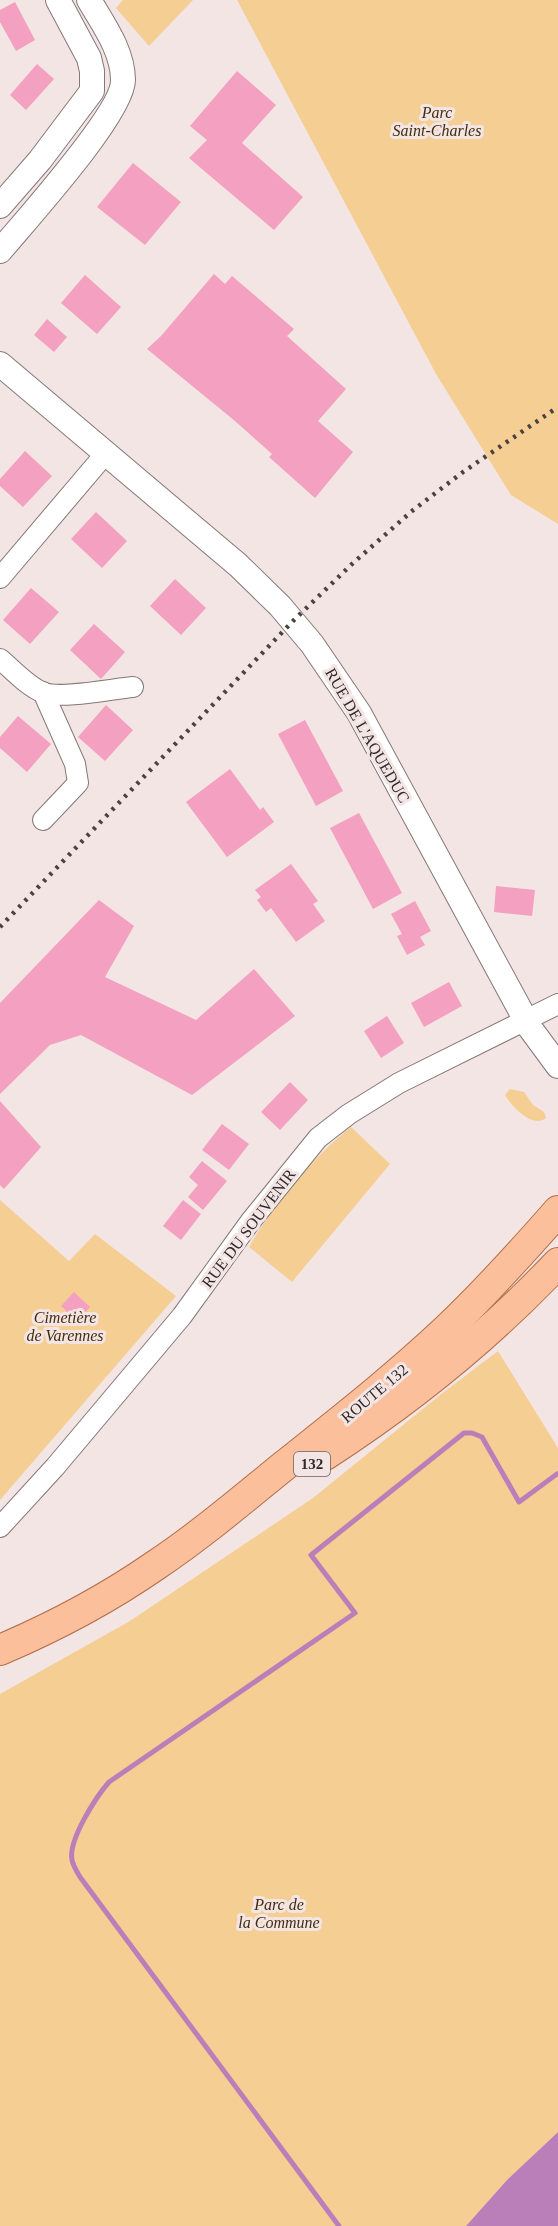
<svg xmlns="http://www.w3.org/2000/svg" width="558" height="2226" viewBox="0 0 558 2226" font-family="Georgia,serif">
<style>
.green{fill:#f5ce94}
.water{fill:#ba7fb9}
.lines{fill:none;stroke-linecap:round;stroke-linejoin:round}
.stream{stroke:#ba7fb9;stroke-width:5}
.building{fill:#f3a0c1}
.minor-casing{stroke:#847777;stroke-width:22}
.tertiary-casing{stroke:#847777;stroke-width:26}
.primary-casing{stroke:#b36e48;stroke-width:32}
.minor{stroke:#fff;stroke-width:20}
.tertiary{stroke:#fff;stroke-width:24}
.primary{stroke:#fcbf9c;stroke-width:30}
.rail{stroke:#494241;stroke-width:4.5;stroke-dasharray:3 6;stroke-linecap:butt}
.labels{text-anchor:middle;stroke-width:6;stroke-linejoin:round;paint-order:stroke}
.shield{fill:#f3e5e4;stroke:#696160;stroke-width:1.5}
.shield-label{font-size:15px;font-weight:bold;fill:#2e2828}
.park-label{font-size:16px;font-style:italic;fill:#422e0e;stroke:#f3e5e4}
.street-label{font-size:16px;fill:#2e2828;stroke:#f3e5e4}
</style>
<rect width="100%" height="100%" fill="#f3e5e4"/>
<g class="green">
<polygon points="123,0 193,0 149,46 116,8"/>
<polygon points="237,0 558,0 558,524 511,495 436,374"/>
<path d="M 510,1089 L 524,1092 L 533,1105 L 544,1112 L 546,1118 C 533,1129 512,1107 505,1095 Z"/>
<path d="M 351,1127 L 390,1164 L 292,1282 L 249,1247 C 275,1202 311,1159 351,1127 Z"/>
<polygon points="0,1200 69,1261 95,1234 176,1296 0,1500"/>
<polygon points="498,1351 558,1448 558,2132 507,2180 466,2226 0,2226 0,1694 130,1621 313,1498 440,1395"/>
</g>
<polygon class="water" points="558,2132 558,2226 466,2226 507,2180"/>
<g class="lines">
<path class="stream" d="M 339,2226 L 80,1877 C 77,1872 73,1865 72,1860 C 68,1840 96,1797 109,1782 L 355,1613 L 311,1555 L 464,1433 L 472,1433 L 482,1437 L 519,1502 L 557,1474"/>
</g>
<g class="building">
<polygon points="15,2 35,40 16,51 0,22 0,10"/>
<polygon points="37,64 54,79 26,110 10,95"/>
<polygon points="237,71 276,105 242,143 303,197 274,230 189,158 207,140 190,126"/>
<polygon points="133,163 181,202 145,245 97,207"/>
<polygon points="214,274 225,284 232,276 294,329 287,336 346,389 318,421 353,452 315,498 269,457 272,454 235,421 147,349 161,336"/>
<polygon points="85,275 121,307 97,334 61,303"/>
<polygon points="47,319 67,337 54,352 34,335"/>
<polygon points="25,451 52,476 23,507 0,486 0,479"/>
<polygon points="96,512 127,541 102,568 71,539"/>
<polygon points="175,579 206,608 181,635 150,606"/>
<polygon points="31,588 59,612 30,644 3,620"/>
<polygon points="94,624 125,652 101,679 70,650"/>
<polygon points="106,705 133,730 105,761 78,737"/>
<polygon points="18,716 51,744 27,772 0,748 0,737"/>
<polygon points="305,720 343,791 316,806 278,734"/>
<polygon points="230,769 260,810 263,807 274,822 227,857 186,802"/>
<polygon points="359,813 402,893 373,909 330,828"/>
<polygon points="291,864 318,901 313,904 325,921 296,942 271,908 266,912 257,900 261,897 255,890"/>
<polygon points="496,886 535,890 532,916 494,912"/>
<polygon points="99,900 134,926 105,977 196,1020 254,969 295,1016 192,1095 81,1035 50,1045 0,1094 0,1003"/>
<polygon points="415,901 431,931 420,937 425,945 407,955 397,936 402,934 391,914"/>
<polygon points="449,982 462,1006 424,1027 411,1003"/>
<polygon points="387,1016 404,1043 381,1058 364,1031"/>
<polygon points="290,1082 308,1100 280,1130 261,1112"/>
<polygon points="0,1101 41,1147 4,1189 0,1185"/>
<polygon points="222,1124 249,1144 229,1170 202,1150"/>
<polygon points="202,1161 227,1181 203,1210 188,1197 198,1185 189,1177"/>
<polygon points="183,1200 201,1214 181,1240 163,1226"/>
<polygon points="74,1292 90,1307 77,1321 61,1306"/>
</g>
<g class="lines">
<g class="minor-casing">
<g id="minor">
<polyline points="0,578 106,453"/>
<path d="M 0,659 C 13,670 28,687 44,693 C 63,699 111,689 133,687"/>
<polyline points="43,820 78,783 75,764 43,692"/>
<polyline points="0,1527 55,1467 182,1316 250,1222 318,1138 349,1114 399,1083 558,1004"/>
</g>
</g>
<g class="tertiary-casing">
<g id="tertiary">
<polyline points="0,206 40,160 92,91 92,71 89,58 58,0"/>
<path d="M 0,251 C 25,221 124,112 123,80 C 123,51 103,24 89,0"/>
<polyline points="0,364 238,565 280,606 312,644 359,713 530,1028 558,1066"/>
</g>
</g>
<g class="primary-casing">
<g id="primary">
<path d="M 325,1455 C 410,1400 488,1337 558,1263"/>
<path d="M 0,1650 C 54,1627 107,1599 156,1565 C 201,1535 243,1499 285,1465 C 340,1421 395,1378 446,1330 C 485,1293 522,1252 558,1211"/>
</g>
</g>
<use href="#minor" class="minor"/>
<use href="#tertiary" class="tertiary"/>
<use href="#primary" class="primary"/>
<polyline class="rail" points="0,927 293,621 352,564 412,511 463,472 558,407"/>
</g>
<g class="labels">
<rect class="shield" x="294" y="1452" width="36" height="24" rx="4.5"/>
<g class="shield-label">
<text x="312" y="1469">132</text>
</g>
<g class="park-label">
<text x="437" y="118">Parc<tspan x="437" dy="18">Saint-Charles</tspan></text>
<text x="65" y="1323">Cimetière<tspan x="65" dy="18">de Varennes</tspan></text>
<text x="279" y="1910">Parc de<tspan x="279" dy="18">la Commune</tspan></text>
</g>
<g class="street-label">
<text transform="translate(368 735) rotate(60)" y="6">RUE DE L'AQUEDUC</text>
<text transform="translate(248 1228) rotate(-53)" y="6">RUE DU SOUVENIR</text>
<text transform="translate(374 1393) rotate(-40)" y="6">ROUTE 132</text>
</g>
</g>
</svg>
